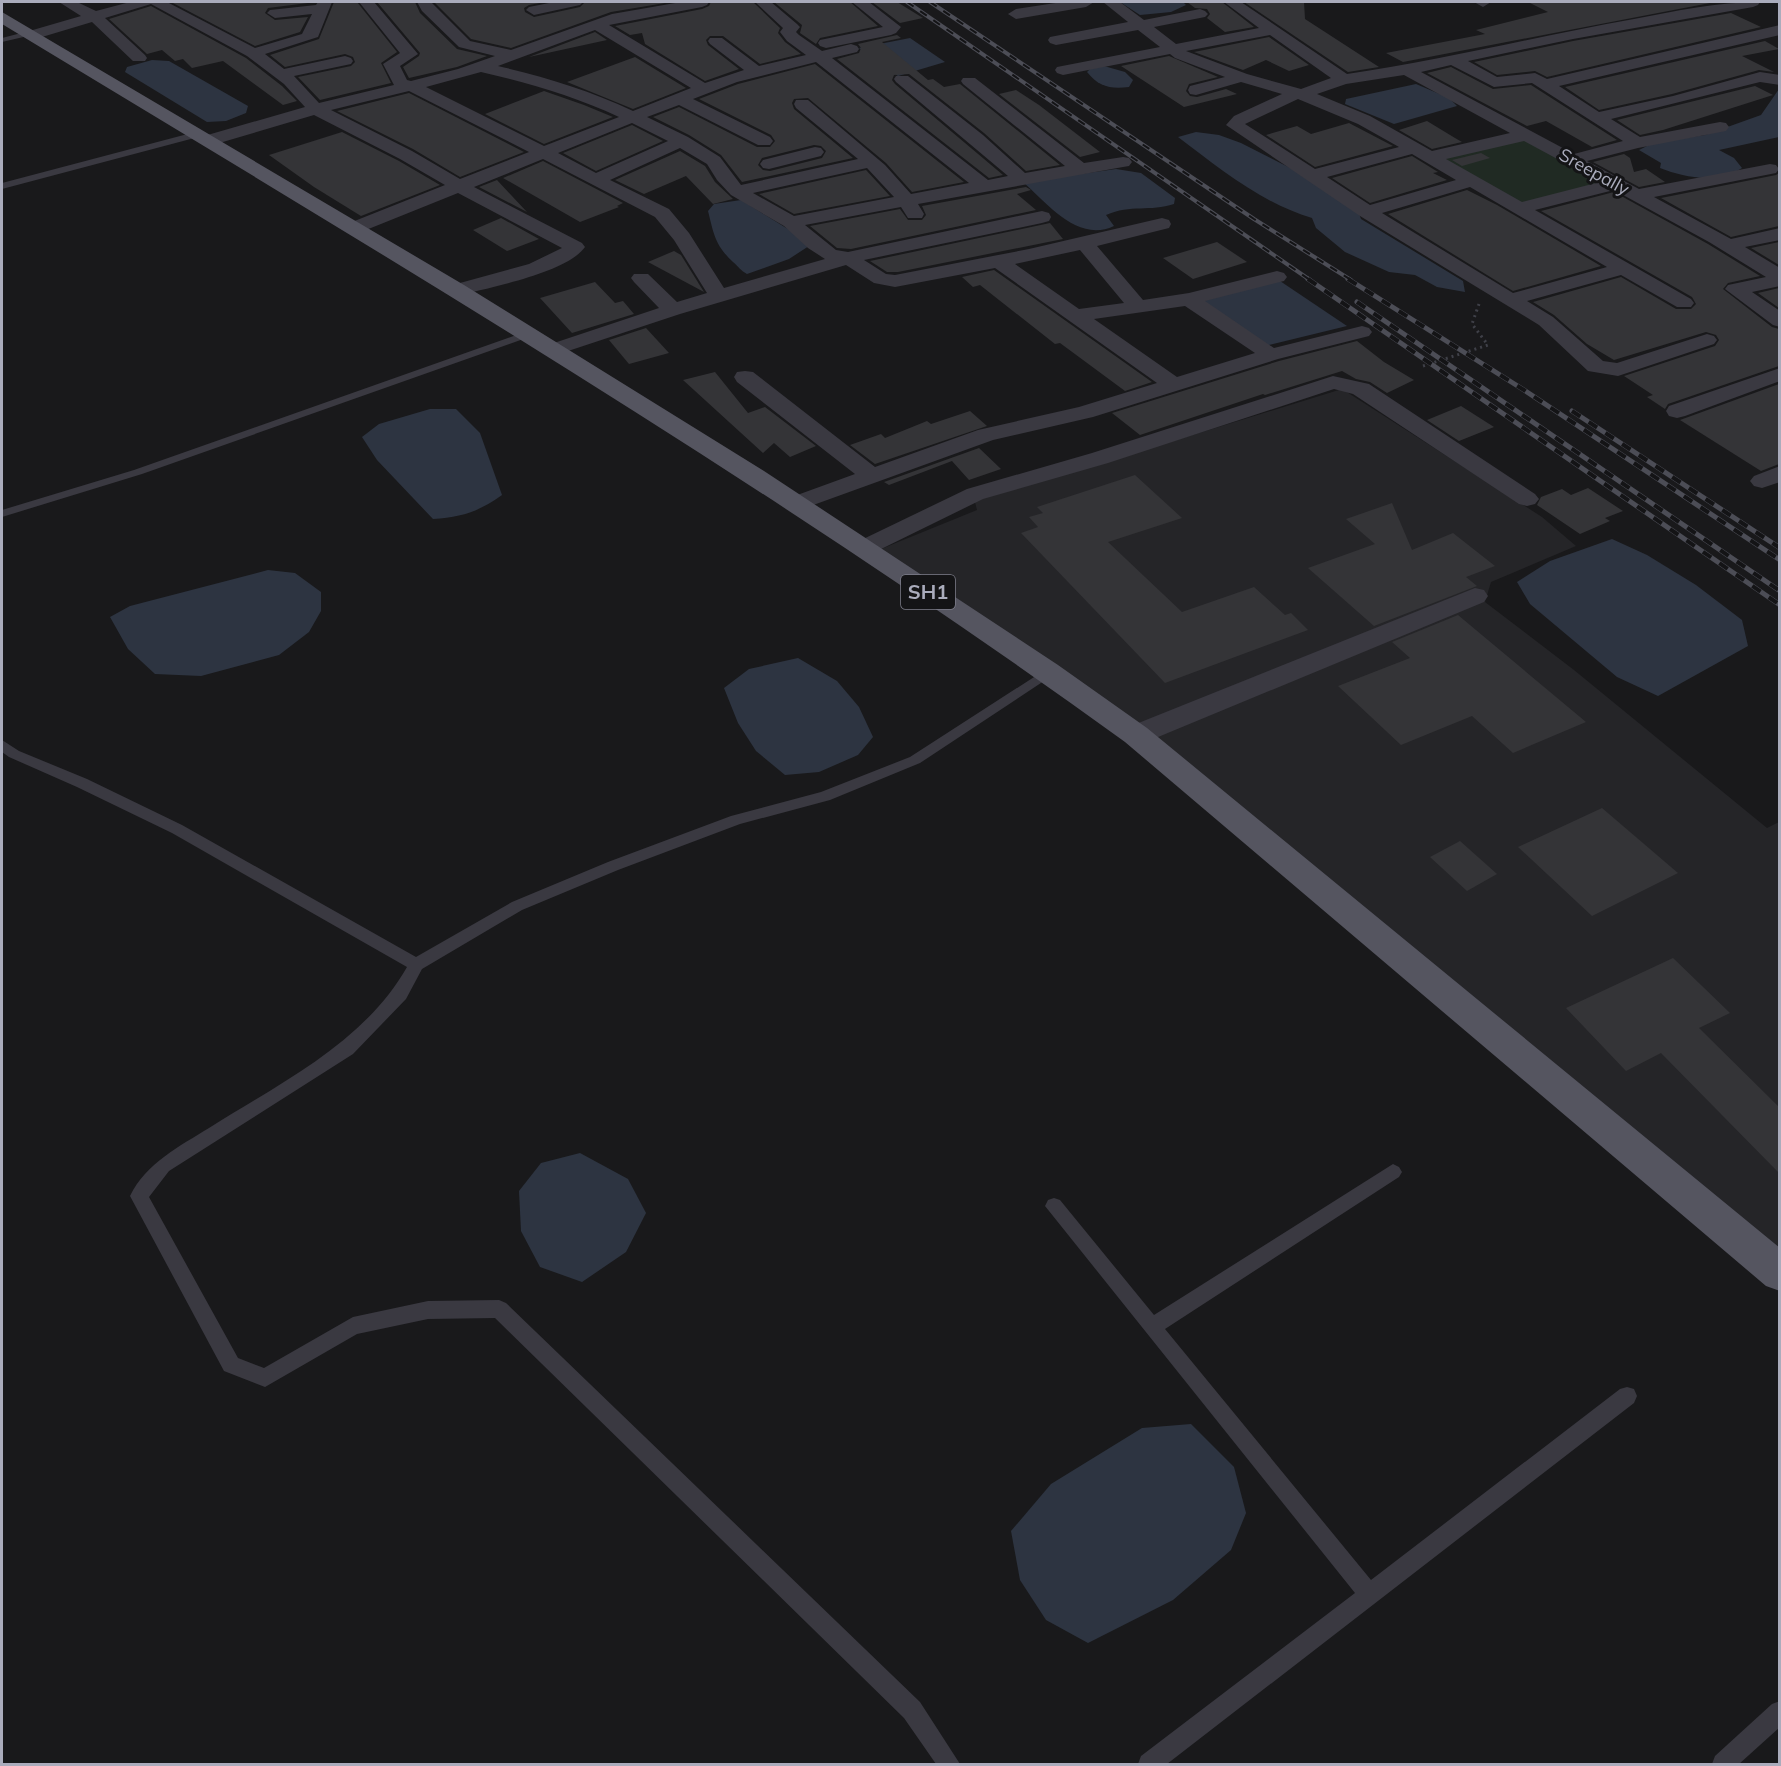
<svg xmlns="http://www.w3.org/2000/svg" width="1781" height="1766" viewBox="0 0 1781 1766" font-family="Mulish,sans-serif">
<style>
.built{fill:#252528}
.green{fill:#202a23}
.water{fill:#2d3441}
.building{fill:#343437;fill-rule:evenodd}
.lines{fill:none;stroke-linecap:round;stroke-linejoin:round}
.path{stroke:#3f4048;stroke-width:3;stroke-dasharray:2 4;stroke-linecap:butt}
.lane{fill:#3a3941;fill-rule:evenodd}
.street{fill:#3a3941;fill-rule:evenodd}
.primary{fill:#555560;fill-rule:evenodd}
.rail-far1-casing{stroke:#4c4d56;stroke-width:4}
.rail-casing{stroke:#4c4d56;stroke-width:5}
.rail-far1{stroke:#141416;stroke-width:2;stroke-dasharray:8;stroke-linecap:butt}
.rail{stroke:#141416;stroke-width:4;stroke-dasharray:10;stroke-linecap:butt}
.labels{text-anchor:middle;stroke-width:6;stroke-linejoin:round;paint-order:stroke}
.far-street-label{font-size:18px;fill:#aaacbc;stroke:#141416}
.shield{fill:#141416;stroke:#7d7e8a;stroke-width:1.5}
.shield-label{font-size:20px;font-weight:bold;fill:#aaacbc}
</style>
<rect width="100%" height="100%" fill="#19191b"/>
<polygon class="built" points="1342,389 1542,517 1576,546 1491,582 1485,602 1574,670 1767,828 1779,822 1779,1256 881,549 977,510 974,498 1092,466"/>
<polygon class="green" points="1525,137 1609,182 1519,205 1438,158"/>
<g class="water">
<polygon points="1120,2 1183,2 1186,5 1171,12 1140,15"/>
<polygon points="910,38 945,62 898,76 859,48"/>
<polygon points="152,60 169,61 248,106 246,113 226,121 207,122 125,72 127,67"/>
<path d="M 1104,66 L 1125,72 L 1133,80 L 1129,87 C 1110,89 1099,87 1087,72 L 1090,69 Z"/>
<polygon points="1416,84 1449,98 1457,106 1394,124 1345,104 1346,99"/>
<path d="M 1779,89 L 1779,137 L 1719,150 L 1734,158 L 1742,168 C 1717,184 1686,178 1660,168 L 1661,163 L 1639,150 L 1653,143 L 1705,135 L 1761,115 Z"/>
<path d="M 1196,132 L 1219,135 L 1241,143 L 1304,175 L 1357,208 L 1361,219 L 1463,281 L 1465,292 L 1437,287 L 1415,275 L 1389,272 L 1345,252 L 1316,228 L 1312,218 C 1263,204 1219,168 1178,137 Z"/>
<path d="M 1116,169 L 1141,173 L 1175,198 L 1174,204 C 1150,212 1131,204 1106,215 L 1114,226 C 1078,243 1048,204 1023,182 Z"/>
<path d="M 741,200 L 812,244 L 789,259 L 747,274 C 740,270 739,267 733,262 C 715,245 714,235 708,211 L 714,204 Z"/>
<polygon points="1280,281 1347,326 1265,346 1202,301"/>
<path d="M 430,409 L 456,409 L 480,433 L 502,495 C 478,512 462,517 433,519 L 377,460 L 362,437 L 379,424 Z"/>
<polygon points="1612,539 1647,555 1696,585 1742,620 1748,646 1658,696 1617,677 1530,604 1517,582 1550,561"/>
<polygon points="268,570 295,573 321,592 321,611 309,632 279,655 201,676 155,674 128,649 110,617 130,606"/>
<polygon points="798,658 837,681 859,707 873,737 858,755 819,772 785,775 756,751 738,723 724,688 749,669"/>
<polygon points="580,1153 628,1179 646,1213 626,1252 582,1282 540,1267 521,1231 519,1191 541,1163"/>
<polygon points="1191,1424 1234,1467 1246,1513 1231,1550 1173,1600 1088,1643 1046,1620 1020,1580 1011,1531 1051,1484 1142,1428"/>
</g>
<g class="building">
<polygon points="171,2 316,2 268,8 265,13 275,20 308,17 300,32 255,46"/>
<polygon points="334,2 357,2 397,52 381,63 391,83 320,100 298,77 351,66 355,62 353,57 345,54 285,67 270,55 319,39"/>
<polygon points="377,2 415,2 420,13 457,49 487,56 457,67 409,78 403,67 419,56 420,53"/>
<polygon points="434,2 545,2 529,5 524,8 525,12 534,17 580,7 585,2 671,2 611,12 511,48 471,39"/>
<polygon points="711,2 753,2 780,28 778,33 785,42 801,54 760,64 723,36 710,36 706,40 708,45 739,69 705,81 645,44 642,33 630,35 615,26 702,9 709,6"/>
<polygon points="774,2 850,2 878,26 820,38 816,44 800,33 802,25"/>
<polygon points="872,2 897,2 923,18 900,23"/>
<polygon points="1187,2 1222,2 1254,27 1225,32 1207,18 1210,14 1207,9 1195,8"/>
<polygon points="1244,2 1304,2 1305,19 1379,67 1348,72"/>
<polygon points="1528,2 1707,2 1710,3 1403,62 1386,53 1485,34 1476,30 1548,12"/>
<polygon points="151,6 246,58 282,86 297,101 283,105 223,61 192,68 183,59 175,61 162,50 147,54 109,19"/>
<polygon points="1731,13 1761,27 1547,77 1535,71 1497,75 1474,62 1573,41"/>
<polygon points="595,32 607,40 529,57"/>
<polygon points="897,35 901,38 882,42 928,80 933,79 944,87 960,84 1060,165 1026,171 984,133 909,74 894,75 892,80 895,84 1003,175 989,178 837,59 859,53 861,48 858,44"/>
<polygon points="1269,37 1309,65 1289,71 1266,60 1243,70 1194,52"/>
<polygon points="1765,41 1779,49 1742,56 1774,72 1759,70 1672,94 1599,110 1565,87"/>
<polygon points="1169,56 1218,77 1189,84 1186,91 1190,96 1197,97 1226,89 1237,94 1184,107 1121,66"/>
<polygon points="635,57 686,88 633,109 567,82"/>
<path d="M 815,64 L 964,182 L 912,192 L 886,163 L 808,98 L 794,99 L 792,103 L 794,109 L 853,158 L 742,182 L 721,155 L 689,135 L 653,117 L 679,107 L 757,147 L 770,147 L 775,141 L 771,135 L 699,99 L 738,84 ZM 814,145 L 821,146 L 826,151 L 822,158 L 770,171 L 763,170 L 758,165 L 762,158 Z"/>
<polygon points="1451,67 1493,89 1531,85 1617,140 1592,147 1546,121 1527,126 1427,73"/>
<polygon points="1755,86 1773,95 1663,130 1640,135 1617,120"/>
<polygon points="1016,90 1039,105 1100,152 1080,157 999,94"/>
<polygon points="544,91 584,105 613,117 544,144 485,114"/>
<polygon points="409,93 524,152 460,177 413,149 337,111"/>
<polygon points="1427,121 1455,138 1462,142 1432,149 1399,130"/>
<polygon points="1349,123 1393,146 1315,167 1266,135 1297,126 1311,134"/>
<polygon points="632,125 663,141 596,171 563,153"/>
<polygon points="342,132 399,161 440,185 361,216 314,187 269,155"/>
<polygon points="680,151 705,166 715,182 733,199 713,204 686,176 644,194 615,180"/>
<polygon points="1481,153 1490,158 1462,166 1452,160"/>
<polygon points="1624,154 1630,158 1634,172 1646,169 1665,182 1639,187 1593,162"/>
<polygon points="1412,156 1438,172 1433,173 1447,180 1370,203 1332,178"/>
<polygon points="543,161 623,203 617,206 619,207 580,222 503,178"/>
<polygon points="866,170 890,196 794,214 759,194"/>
<polygon points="1779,173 1779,226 1731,237 1661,198 1776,175"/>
<polygon points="497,180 526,211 527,212 479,187"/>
<polygon points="1026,187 1031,190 1017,194 1036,210 851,249 837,248 810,226 900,209 908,220 922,220 926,215 922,206"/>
<polygon points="1467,190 1497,205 1601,266 1513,291 1388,214"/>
<polygon points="1614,192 1708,244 1760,276 1728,283 1723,289 1772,327 1779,329 1779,366 1668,404 1665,409 1647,397 1653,395 1624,376 1715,346 1719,340 1716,335 1706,332 1614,360 1587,344 1554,315 1533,302 1621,277 1676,309 1691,309 1696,304 1692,297 1541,211"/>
<polygon points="501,218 539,239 507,251 473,230"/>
<polygon points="1050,223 1063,239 898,272 887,272 870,261"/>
<polygon points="1217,242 1247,262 1193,279 1163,258"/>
<polygon points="1779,242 1779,265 1751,248"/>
<polygon points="674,251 681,255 704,292 648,262"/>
<polygon points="994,270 1152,382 1125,391 1060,343 1055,344 980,285 973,287 962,277"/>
<polygon points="595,282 615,303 623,301 634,314 572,333 540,298"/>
<polygon points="1779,288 1779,308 1758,293"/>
<polygon points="646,328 669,353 629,364 609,340"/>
<polygon points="1357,341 1384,362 1414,380 1387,393 1370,382 1356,379 1342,371 1265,395 1263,394 1140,435 1112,413 1279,361"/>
<polygon points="715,372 748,413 765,407 816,446 790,457 774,443 763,453 683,380"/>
<polygon points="1779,384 1779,464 1761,471 1680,420"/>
<polygon points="1461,406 1494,427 1459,441 1427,420"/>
<polygon points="970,411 987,426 875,464 850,445 881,434 885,438 927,421 931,424"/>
<polygon points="979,448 1001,469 969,480 952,461 889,485 884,482"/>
<polygon points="1135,475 1182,518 1108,542 1182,612 1254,587 1285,615 1291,613 1308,630 1165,683 1021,533 1038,527 1029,517 1043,513 1037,507"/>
<polygon points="1588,488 1623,511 1605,518 1610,521 1580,534 1537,505 1541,497 1562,489 1571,495"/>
<polygon points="1392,503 1412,550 1453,533 1495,566 1466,577 1477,586 1374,626 1308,568 1375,544 1346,519"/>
<polygon points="1458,615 1586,722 1513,753 1472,716 1401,745 1338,686 1410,658 1392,642"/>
<polygon points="1602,808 1678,873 1592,916 1518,847"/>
<polygon points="1460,841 1497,874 1467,891 1430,857"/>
<polygon points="1673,958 1730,1013 1699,1028 1779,1107 1779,1173 1661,1053 1626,1071 1566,1008"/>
</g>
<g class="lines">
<polyline class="path" points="1423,366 1488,345 1472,324 1479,304"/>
<g class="lane">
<polygon points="29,31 32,31 32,35 2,42 2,38"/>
<polygon points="199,131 202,132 202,136 2,189 2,183"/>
<polygon points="525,332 529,333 529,337 142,474 2,517 2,510 134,470"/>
<path d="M 1048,668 L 1055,672 L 1053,675 L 920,763 L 830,800 L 740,824 L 618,870 L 522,910 L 422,969 L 406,999 L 353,1054 L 169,1171 L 149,1197 L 238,1358 L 264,1368 L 353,1317 L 428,1301 L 499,1300 L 506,1303 L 920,1702 L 960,1764 L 936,1764 L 904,1718 L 495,1318 L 428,1319 L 357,1334 L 265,1387 L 224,1371 L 130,1196 C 146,1163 180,1146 209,1128 C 280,1083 364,1043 407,967 L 172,833 L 77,787 L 9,757 L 2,752 L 2,740 L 19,751 L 87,779 L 182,825 L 416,957 L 512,902 L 608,862 L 731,816 L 821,792 L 910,757 Z"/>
<polygon points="1393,1164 1399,1167 1402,1172 1399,1177 1165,1329 1371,1580 1620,1389 1627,1387 1634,1389 1637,1396 1634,1403 1167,1764 1138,1764 1141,1756 1355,1593 1045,1206 1048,1200 1054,1198 1060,1200 1154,1315"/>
<polygon points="1780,1701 1780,1727 1739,1764 1712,1764 1715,1756 1772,1704"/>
</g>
<g class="street">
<path d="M 59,2 L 77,2 L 96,11 L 130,2 L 167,2 L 255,48 L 302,34 L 312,14 L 275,18 L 267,13 L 270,10 L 316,5 L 318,2 L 332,2 L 318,37 L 265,54 L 284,69 L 345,56 L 351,58 L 353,61 L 351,64 L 294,76 L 319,103 L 394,85 L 383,64 L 400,53 L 359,2 L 374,2 L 418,54 L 400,66 L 407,80 L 411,81 L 458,69 L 495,56 L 459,47 L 422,11 L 417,2 L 431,2 L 470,41 L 511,50 L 612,14 L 681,2 L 709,2 L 707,5 L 702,7 L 609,25 L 705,83 L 744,70 L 710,44 L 708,41 L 710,38 L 722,38 L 759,66 L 806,55 L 787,41 L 780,32 L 783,28 L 755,2 L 771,2 L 797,24 L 800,27 L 796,32 L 799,35 L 822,51 L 851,44 L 857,46 L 859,49 L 857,52 L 832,58 L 988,180 L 1008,176 L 896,82 L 894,79 L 896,76 L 908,76 L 983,135 L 1025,173 L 1065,166 L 963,84 L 961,81 L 963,78 L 975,78 L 1084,163 L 1123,157 L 1129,158 L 1132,162 L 1129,166 L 1123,167 L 918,204 L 924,214 L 922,218 L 908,218 L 901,207 L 805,225 L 836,250 L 848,252 L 1042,211 L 1049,213 L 1051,217 L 1049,221 L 1042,223 L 864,260 L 886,274 L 895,275 L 1029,249 L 1162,218 L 1169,220 L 1171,224 L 1169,228 L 1097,246 L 1143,300 L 1189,293 L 1277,271 L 1284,273 L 1287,277 L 1284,281 L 1205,301 L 1274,348 L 1362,326 L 1369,328 L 1372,332 L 1369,336 L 1278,359 L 1093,417 L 993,440 L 805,508 L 797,510 L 789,508 L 785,503 L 789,498 L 855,474 L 737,382 L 734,377 L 737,372 L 745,371 L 753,372 L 875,467 L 978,430 L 1079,407 L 1157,383 L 995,268 L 895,287 L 874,283 L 846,265 L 680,314 L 559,354 L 552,356 L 545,354 L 542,350 L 545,346 L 659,308 L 634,282 L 631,278 L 634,274 L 648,274 L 677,302 L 707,293 L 674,240 L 655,217 L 543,159 L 474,187 L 582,243 L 585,247 C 567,273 487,288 456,296 L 449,294 L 446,290 L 449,286 L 529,264 L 562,248 L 458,193 L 361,232 L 347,232 L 345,228 L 347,224 L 445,185 L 400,159 L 314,115 L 216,144 L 204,144 L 201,140 L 204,136 L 305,107 L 284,84 L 247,56 L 151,4 L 105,18 L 145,55 L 147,58 L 145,61 L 133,61 L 92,22 L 32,40 L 26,38 L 24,35 L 26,32 L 81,16 ZM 595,30 L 691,88 L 633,111 C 589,90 545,77 498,66 ZM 816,62 L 969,183 L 911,194 L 885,165 L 808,100 L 796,100 L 794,104 L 796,108 L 858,159 L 741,185 L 720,157 L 688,137 L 647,117 L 679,105 L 758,145 L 770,145 L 773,141 L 770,137 L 693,99 L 737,82 ZM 481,72 C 529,83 574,96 619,117 L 544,146 L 426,87 ZM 409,91 L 529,152 L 460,179 L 412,151 L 331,110 ZM 632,123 L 668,141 L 596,173 L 558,153 ZM 680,148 L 707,164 L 717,180 L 731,195 L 784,226 L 808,248 L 825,259 L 724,288 L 689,233 L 669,209 L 610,180 ZM 867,168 L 894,197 L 794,216 L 753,193 ZM 1080,250 L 1124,303 L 1079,309 L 1015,264 ZM 1185,306 L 1255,353 L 1177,377 L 1094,319 Z"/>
<polygon points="554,2 583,2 580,5 534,15 526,10 529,7"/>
<polygon points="852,2 869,2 901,27 896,33 891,35 826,48 820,46 818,43 820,40 883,27"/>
<polygon points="1062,2 1094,2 1086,7 1016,19 1008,14 1016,9"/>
<path d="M 1103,2 L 1120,2 L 1144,20 L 1200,9 L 1205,11 L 1208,14 L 1205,17 L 1154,27 L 1176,44 L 1259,28 L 1224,2 L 1241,2 L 1347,74 C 1443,60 1538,36 1634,19 C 1676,11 1717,2 1760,2 L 1758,5 L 1753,7 L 1573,39 L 1468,61 L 1497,77 L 1535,73 L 1547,79 L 1780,25 L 1780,35 L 1559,86 L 1599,112 L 1673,96 L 1760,72 L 1780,75 L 1780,85 L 1760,82 L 1611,119 L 1640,137 L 1720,122 L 1726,123 L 1729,127 L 1726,131 L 1638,148 L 1587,161 L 1639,189 L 1770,164 L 1776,165 L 1779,169 L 1776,173 L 1654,197 L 1731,239 L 1780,228 L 1780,240 L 1745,247 L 1780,268 L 1780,286 L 1752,292 L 1780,311 L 1780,327 L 1773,325 L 1725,289 L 1728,285 L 1766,277 L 1709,242 L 1614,190 L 1535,210 L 1691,299 L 1694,303 L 1691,307 L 1677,307 L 1621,275 L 1527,301 L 1553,317 L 1603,361 L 1617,363 L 1707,334 L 1714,336 L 1717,340 L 1714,344 L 1618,376 L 1588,371 L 1539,325 L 1360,216 L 1226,125 L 1234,116 L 1282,94 L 1241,82 L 1196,95 L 1190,94 L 1188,90 L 1190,86 L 1225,77 L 1175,58 L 1170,54 L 1063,75 L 1057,73 L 1055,70 L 1057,67 L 1160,47 L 1138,30 L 1056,45 L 1050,43 L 1048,40 L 1050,37 L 1128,22 ZM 1270,35 L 1331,78 L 1301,89 L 1247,74 L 1186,51 ZM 1451,65 L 1494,87 L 1532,83 L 1623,141 L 1574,154 L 1421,72 ZM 1404,75 L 1510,133 L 1432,151 L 1370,116 L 1317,94 L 1346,84 ZM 1298,99 L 1358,124 L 1399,147 L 1315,169 L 1245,124 ZM 1524,141 L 1600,182 L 1522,202 L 1446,159 ZM 1412,154 L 1456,180 L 1370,205 L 1327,177 ZM 1470,187 L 1607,267 L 1513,293 L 1382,213 Z"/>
<polygon points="1474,2 1491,2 1483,7"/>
<polygon points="815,147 821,148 824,152 821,156 769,169 763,168 760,164 763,160"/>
<polygon points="1780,368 1780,381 1685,416 1677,418 1669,416 1666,411 1669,406"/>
<polygon points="1333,376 1369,384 1535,494 1539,499 1535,504 1527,506 1519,504 1353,394 1334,389 1108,463 983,499 873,553 864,555 855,553 852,548 855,543 967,489 1092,453"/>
<polygon points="1780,466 1780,482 1762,488 1754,486 1750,481 1754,476"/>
<polygon points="1475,588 1484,590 1488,596 1484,602 1146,742 1136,745 1126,742 1122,735 1126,728"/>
</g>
<path class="primary" d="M 2,12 L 464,285 L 764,471 L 1058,665 L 1147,728 L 1780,1248 L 1780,1291 L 1766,1286 L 1125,742 C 765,481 382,254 2,24 Z"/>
<g class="rail-far1-casing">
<g id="rail-far1">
<polyline points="907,2 1310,280"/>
<polyline points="930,2 1254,219 1351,280"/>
</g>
</g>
<g class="rail-casing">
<g id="rail">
<polyline points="1308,279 1780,605"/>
<polyline points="1348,279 1524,390 1780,560"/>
<polyline points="1357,302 1780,591"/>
<polyline points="1572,411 1780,548"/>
</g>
</g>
<use href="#rail-far1" class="rail-far1"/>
<use href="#rail" class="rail"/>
</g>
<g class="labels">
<g class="far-street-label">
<text transform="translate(1594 172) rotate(29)" y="6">Sreepally</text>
</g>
<rect class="shield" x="901" y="575" width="54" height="34" rx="4.5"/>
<g class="shield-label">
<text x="928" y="599">SH1</text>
</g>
</g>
<rect width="1781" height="1766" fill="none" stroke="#aaacbc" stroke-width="6"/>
</svg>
